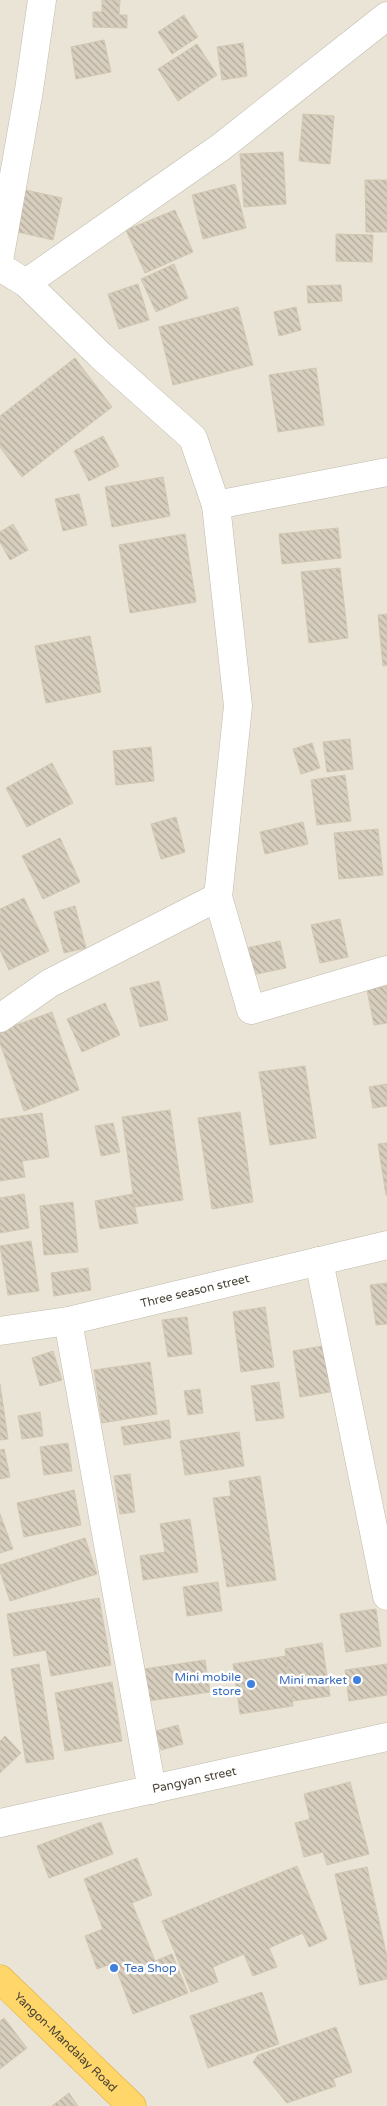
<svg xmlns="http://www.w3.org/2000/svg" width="387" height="2106" viewBox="0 0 387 2106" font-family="'Varela Round',sans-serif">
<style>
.residential{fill:#e9e4d6}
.building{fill:url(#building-back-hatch);stroke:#d2c7b1}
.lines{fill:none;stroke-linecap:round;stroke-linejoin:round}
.minor-casing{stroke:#c1baab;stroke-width:29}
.highway-casing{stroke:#e2ac36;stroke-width:29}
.minor{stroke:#fff;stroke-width:28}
.highway{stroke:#ffd669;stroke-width:28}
.shop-dot{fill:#3f7fe0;stroke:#fff;stroke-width:2}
.labels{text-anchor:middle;stroke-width:5;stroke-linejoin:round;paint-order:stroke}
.street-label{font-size:12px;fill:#494337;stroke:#fff}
.shop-label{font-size:12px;fill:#366cbe;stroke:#fff;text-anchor:end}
</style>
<defs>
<pattern id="building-back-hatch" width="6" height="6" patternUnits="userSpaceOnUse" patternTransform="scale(1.25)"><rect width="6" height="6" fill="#d7cebe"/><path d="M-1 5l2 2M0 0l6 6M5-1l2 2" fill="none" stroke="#b0a99b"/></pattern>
</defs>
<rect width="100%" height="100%" fill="#f5f2e9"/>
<rect class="residential" x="0" y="0" width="387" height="2106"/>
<g class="building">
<polygon points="102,0 120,0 119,15 127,15 127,28 93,27 93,12 102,12"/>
<polygon points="184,15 198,37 172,54 158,32"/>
<polygon points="104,40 111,72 76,79 71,47"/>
<polygon points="243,43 247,76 222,80 217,47"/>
<polygon points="197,44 217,75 178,101 158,69"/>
<polygon points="303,114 334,116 330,164 299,161"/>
<polygon points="283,152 286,204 244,207 240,154"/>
<polygon points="365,180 387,180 387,232 366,232"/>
<polygon points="235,184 246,228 203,239 192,195"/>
<polygon points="21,189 62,198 53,240 13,231"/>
<polygon points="175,210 193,252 145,273 126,230"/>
<polygon points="336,234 373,235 372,262 336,261"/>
<polygon points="174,264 188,298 156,312 141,279"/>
<polygon points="138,284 149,320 119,329 108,294"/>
<polygon points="341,285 342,301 308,303 307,286"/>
<polygon points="238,307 253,365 173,385 159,327"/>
<polygon points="296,307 301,330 279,336 274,312"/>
<polygon points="75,358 112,407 22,477 0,447 0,416"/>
<polygon points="316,368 324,425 278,432 269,375"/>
<polygon points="103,436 119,466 89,481 74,451"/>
<polygon points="163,477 170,516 112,527 105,487"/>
<polygon points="79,494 87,525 63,531 55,499"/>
<polygon points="13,524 28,550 10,560 0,542 0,532"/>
<polygon points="338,528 341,558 282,564 279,534"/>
<polygon points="185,534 196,602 130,613 119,545"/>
<polygon points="340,568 348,638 309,643 301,572"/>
<polygon points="387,614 387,665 383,666 378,615"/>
<polygon points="90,636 101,692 46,703 35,646"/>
<polygon points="350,739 353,769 327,772 323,742"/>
<polygon points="312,743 320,768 301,774 293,749"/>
<polygon points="151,747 154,781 116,785 113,751"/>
<polygon points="52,763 73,803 27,827 6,788"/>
<polygon points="345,775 351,821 317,825 311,780"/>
<polygon points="176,817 185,852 161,859 151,824"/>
<polygon points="303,822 308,844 265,854 260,832"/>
<polygon points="378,829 383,875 339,879 334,833"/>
<polygon points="60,838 80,882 43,899 22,856"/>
<polygon points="24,898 49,951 9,970 0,950 0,909"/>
<polygon points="75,906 86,948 64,953 54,912"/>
<polygon points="340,919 348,957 320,963 311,925"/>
<polygon points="280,941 286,968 252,975 246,948"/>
<polygon points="159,981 168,1020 140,1027 130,988"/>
<polygon points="387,986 387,1023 374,1025 367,990"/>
<polygon points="105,1003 120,1035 82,1052 67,1019"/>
<polygon points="52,1012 79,1090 24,1111 0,1043 0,1031"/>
<polygon points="305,1066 316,1138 270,1145 259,1072"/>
<polygon points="387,1084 387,1106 373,1108 369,1087"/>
<polygon points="170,1110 183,1200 135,1207 122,1117"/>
<polygon points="240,1112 253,1202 212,1209 198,1118"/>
<polygon points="42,1113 49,1157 22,1161 25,1177 0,1181 0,1119"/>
<polygon points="113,1123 120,1152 101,1156 95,1126"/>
<polygon points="387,1143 387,1195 386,1195 378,1144"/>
<polygon points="24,1194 29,1228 0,1233 0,1198"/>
<polygon points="132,1194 138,1223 100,1229 95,1201"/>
<polygon points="73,1202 78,1252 44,1255 40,1206"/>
<polygon points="31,1241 39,1291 8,1295 0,1246"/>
<polygon points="88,1268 91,1290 54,1296 51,1273"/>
<polygon points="387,1283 387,1324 376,1325 370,1285"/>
<polygon points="265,1307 274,1367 241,1372 233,1312"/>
<polygon points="187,1317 192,1354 168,1357 162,1320"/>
<polygon points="323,1346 330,1392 300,1397 293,1351"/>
<polygon points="53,1351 62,1380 40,1386 32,1358"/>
<polygon points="150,1362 157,1414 102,1423 94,1370"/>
<polygon points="279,1382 284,1418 256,1421 251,1386"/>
<polygon points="0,1384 8,1439 0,1440"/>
<polygon points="200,1389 203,1413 188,1415 184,1391"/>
<polygon points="40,1412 43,1436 22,1439 18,1416"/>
<polygon points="169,1420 171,1438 124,1445 121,1427"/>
<polygon points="239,1432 244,1466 185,1475 180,1441"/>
<polygon points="68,1443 72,1471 44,1475 40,1447"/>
<polygon points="4,1449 10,1477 0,1479 0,1450"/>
<polygon points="130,1474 135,1512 120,1514 114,1476"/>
<polygon points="260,1476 276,1580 227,1587 213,1498 231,1496 229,1481"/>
<polygon points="74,1490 81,1525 24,1537 17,1503"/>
<polygon points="0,1514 13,1549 0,1553"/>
<polygon points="190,1519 198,1572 143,1580 140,1556 165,1552 160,1524"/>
<polygon points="85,1538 97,1574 10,1601 0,1571 0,1565"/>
<polygon points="218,1582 222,1611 187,1616 183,1587"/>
<polygon points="99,1598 111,1665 51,1676 46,1650 14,1656 7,1614"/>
<polygon points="376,1609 381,1646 346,1652 340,1614"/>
<polygon points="322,1643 330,1696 293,1701 285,1649"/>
<polygon points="286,1656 293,1706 240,1714 233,1664"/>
<polygon points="205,1660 210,1692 148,1701 144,1669"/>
<polygon points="39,1664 54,1759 26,1763 11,1669"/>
<polygon points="387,1664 387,1695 349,1701 345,1670"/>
<polygon points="112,1682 122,1741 65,1751 55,1693"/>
<polygon points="178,1725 183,1744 161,1750 156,1731"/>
<polygon points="5,1736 21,1753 0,1773 0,1741"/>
<polygon points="350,1782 369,1854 327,1865 323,1852 304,1857 295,1823 310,1819 304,1794"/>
<polygon points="101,1822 113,1854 49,1878 37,1846"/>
<polygon points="137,1858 152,1895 132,1903 155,1961 172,1954 188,1993 133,2014 114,1963 97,1969 85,1936 103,1929 84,1879"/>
<polygon points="297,1866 327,1939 309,1947 303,1933 269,1948 277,1967 253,1976 244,1954 213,1967 218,1982 191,1992 162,1921"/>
<polygon points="367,1867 387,1957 387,1979 360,1985 335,1874"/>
<polygon points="262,1992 279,2044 208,2068 190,2016"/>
<polygon points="4,2018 27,2048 0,2069 0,2021"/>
<polygon points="336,2027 352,2072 333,2079 336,2086 287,2103 253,2062 258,2055"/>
<polygon points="69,2093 78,2106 52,2106"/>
</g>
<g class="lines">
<g class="minor-casing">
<g id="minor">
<polyline points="0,255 29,90 42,0"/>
<polyline points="0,267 26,283 101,356 193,438 216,505 387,472"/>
<polyline points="26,283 221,147 387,16"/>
<polyline points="218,897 251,1010 387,970"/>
<polyline points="0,1018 50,983 218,897 238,706 216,505"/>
<polyline points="319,1261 387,1596"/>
<polyline points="68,1321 152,1790"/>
<path id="s1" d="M 0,1331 L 68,1321 L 387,1245"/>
<path id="s2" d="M 0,1823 L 387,1737"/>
</g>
</g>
<g class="highway-casing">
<g id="highway">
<path id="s3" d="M 0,1979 L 132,2106"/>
</g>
</g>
<use href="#minor" class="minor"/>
<use href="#highway" class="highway"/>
</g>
<g class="shop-dot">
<circle cx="357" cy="1680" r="5"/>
<circle cx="251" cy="1684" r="5"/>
<circle cx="114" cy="1968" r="5"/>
</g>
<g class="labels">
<g class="street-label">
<text dy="4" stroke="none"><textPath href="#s1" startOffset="199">Three season street</textPath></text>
<text dy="4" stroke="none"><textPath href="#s2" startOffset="199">Pangyan street</textPath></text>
<text dy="4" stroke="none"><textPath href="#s3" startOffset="91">Yangon-Mandalay Road</textPath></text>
</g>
<g class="shop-label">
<text x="241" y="1681">Mini mobile<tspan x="241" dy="14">store</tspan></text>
<text x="347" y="1684">Mini market</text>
<text x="124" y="1972" text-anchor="start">Tea Shop</text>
</g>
</g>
</svg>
